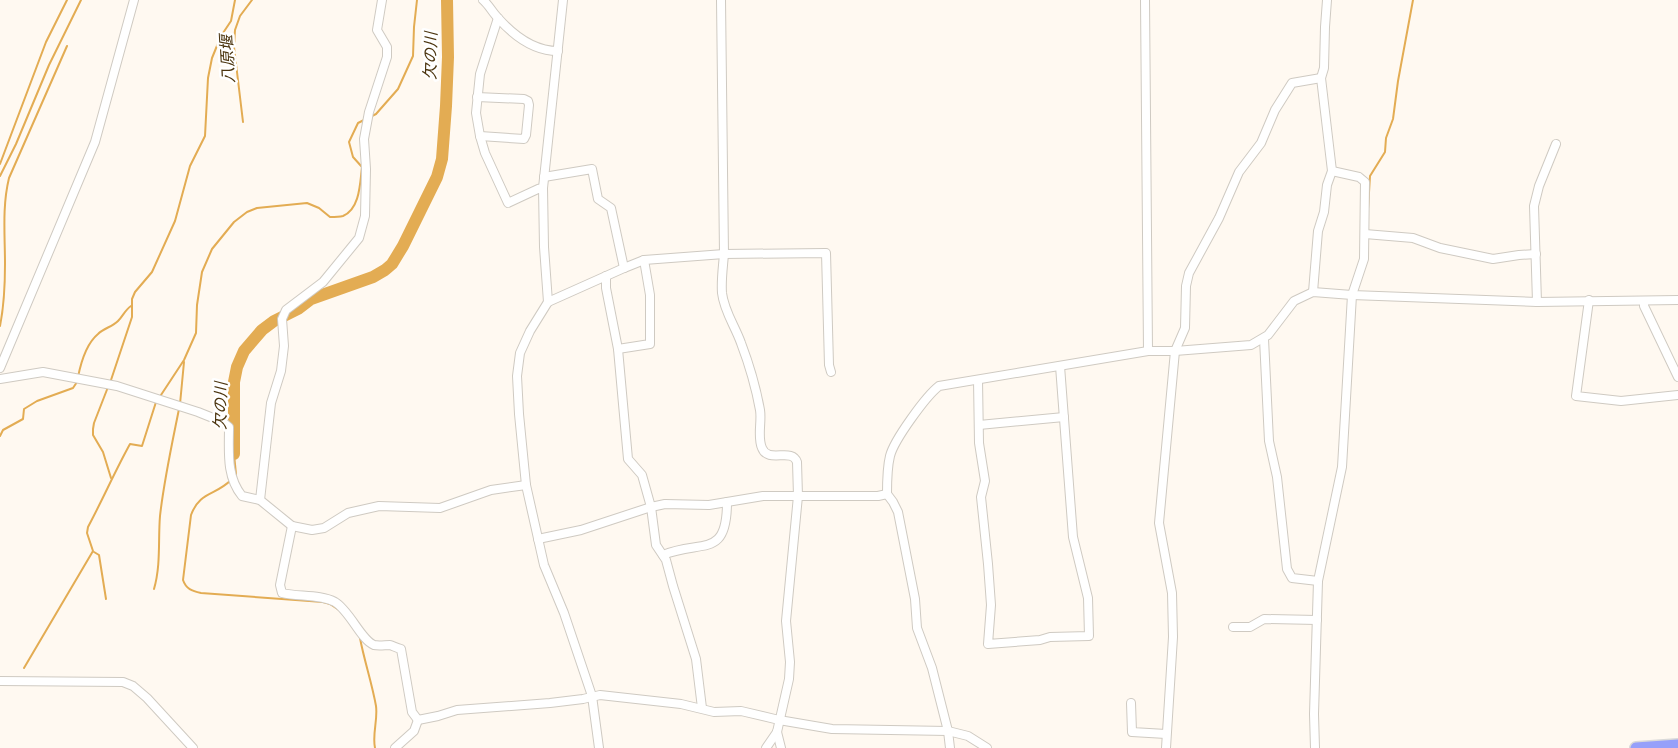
<svg xmlns="http://www.w3.org/2000/svg" width="1678" height="748" viewBox="0 0 1678 748" font-family="Poppins,'Noto Sans JP',sans-serif">
<style>
.lines{fill:none;stroke-linecap:round;stroke-linejoin:round}
.stream{stroke:#e3ac53;stroke-width:2}
.river{stroke:#e3ac53;stroke-width:12}
.minor-casing{stroke:#cfcac2;stroke-width:10}
.highway-casing{stroke:#d9d9d9;stroke-width:14}
.minor{stroke:#fff;stroke-width:8}
.highway{stroke:#96a0fa;stroke-width:11}
.labels{text-anchor:middle;stroke-width:5;stroke-linejoin:round;paint-order:stroke}
.water-label{font-size:16px;font-style:italic;fill:#4c350f;stroke:#fff}
</style>
<rect width="100%" height="100%" fill="#fff9f1"/>
<g class="lines">
<g class="stream">
<polyline points="370,117 376,114 398,89 413,56 414,27 417,0"/>
<polyline points="243,122 234,47 235,30 240,16 252,0"/>
<polyline points="0,164 46,42 67,0"/>
<polyline points="0,176 16,144 49,65 81,0"/>
<polyline points="1368,209 1370,176 1385,152 1386,138 1393,119 1398,81 1413,0"/>
<path d="M 0,326 C 4,306 5,285 5,264 C 5,235 2,207 9,178 L 67,46"/>
<path d="M 78,377 C 81,362 86,344 98,334 C 104,328 112,327 118,321 C 123,316 125,310 131,306"/>
<polyline points="110,383 132,317 132,299 135,292 152,272 175,221 190,166 205,136 208,78 212,58 221,36 231,21 235,0"/>
<polyline points="108,387 94,423 93,429 93,435 103,452 111,478"/>
<path d="M 159,398 L 184,360 L 196,333 L 197,305 L 202,272 L 212,249 L 234,222 L 247,212 L 257,208 L 307,203 L 319,208 L 330,217 C 334,217 339,217 343,216 C 360,209 360,183 362,167 L 353,157 L 349,142 L 358,123 L 364,120"/>
<polyline points="180,404 184,362"/>
<polyline points="0,436 3,430 23,419 24,409 37,401 73,388 77,382"/>
<polyline points="234,477 236,474 234,454"/>
<path d="M 231,480 C 215,496 200,491 191,515 L 183,580 C 186,589 192,591 201,593 L 323,602 L 330,604 L 339,610"/>
<polyline points="94,552 99,555 106,599"/>
<path d="M 154,589 C 161,565 158,540 160,516 C 164,480 172,444 179,409"/>
<path d="M 360,638 C 364,660 372,683 376,706 C 378,720 372,734 375,748"/>
<path d="M 24,668 L 93,551 L 87,533 L 88,527 C 103,499 115,471 130,444 L 142,446 L 156,402"/>
</g>
<polyline class="river" points="234,454 234,382 237,367 244,351 262,330 274,321 298,309 311,299 373,277 385,270 392,264 403,246 437,177 442,159 446,106 448,57 447,0"/>
<g class="minor-casing">
<g id="minor">
<path d="M 483,0 C 489,5 492,12 498,18 C 514,36 534,51 558,51"/>
<path d="M 721,0 L 724,254 C 723,267 721,280 722,293 C 724,311 735,326 741,343 C 749,364 756,388 760,410 C 762,422 757,437 762,448 C 768,464 792,447 797,462 L 798,496 L 786,621 L 790,662 L 789,679 L 777,732 L 766,748"/>
<polyline points="1145,0 1148,351"/>
<polyline points="498,18 480,74 476,113 480,136 485,153 508,203 538,189 543,188"/>
<polyline points="477,97 524,99 528,101 529,105 526,135 524,139 480,136"/>
<polyline points="544,177 592,169 598,199 611,208 624,268"/>
<polyline points="1365,234 1413,238 1440,248 1493,259 1519,255 1536,254"/>
<polyline points="606,276 606,288 618,349 628,459 642,475 651,507 656,545 666,560 673,586 696,659 702,708"/>
<polyline points="1313,292 1318,231 1324,212 1327,185 1332,171 1321,78 1324,68 1325,27 1327,0"/>
<polyline points="1589,300 1576,396 1621,401 1678,395"/>
<polyline points="1644,301 1644,306 1678,377"/>
<polyline points="548,302 544,247 543,188 563,0"/>
<polyline points="1537,302 1534,206 1539,186 1556,144"/>
<polyline points="1264,339 1269,441 1277,477 1287,569 1292,578 1318,581"/>
<polyline points="618,349 650,344 650,295 644,260"/>
<polyline points="0,368 95,142 134,0"/>
<path d="M 0,379 L 43,372 L 117,386 L 198,412 L 223,422 L 229,427 C 229,452 226,476 242,496 L 260,500 L 292,526 L 312,530 L 324,528 L 348,513 L 379,506 L 440,508 L 491,490 L 526,485"/>
<polyline points="978,380 979,443 985,481 981,497 988,564 991,605 988,644 1040,640 1050,637 1089,636 1088,598 1073,537 1060,366"/>
<polyline points="979,425 1064,417"/>
<polyline points="260,500 271,403 281,371 284,346 282,319 286,310 323,282 359,238 365,216 366,169 364,139 369,112 387,57 387,47 377,30 382,0"/>
<path d="M 292,526 L 280,585 L 282,593 C 298,597 320,594 335,602 C 350,611 361,640 374,645 C 379,646 385,645 390,645 C 393,646 397,648 401,649 L 412,712 L 418,720"/>
<polyline points="538,539 581,530 651,507 665,504 709,505 763,496 878,496 887,494"/>
<path d="M 663,555 C 701,539 727,560 727,502"/>
<polyline points="1233,627 1250,627 1264,619 1317,620"/>
<polyline points="0,681 123,682 133,686 147,698 193,748"/>
<polyline points="1131,703 1132,732 1166,734"/>
<polyline points="418,720 438,716 457,710 550,703 583,699 600,695 681,704 714,712 741,711 779,720 832,729 948,731 968,736 987,748"/>
<polyline points="777,732 781,748"/>
<polyline points="395,748 414,731 418,720"/>
<polyline points="599,748 592,696 564,613 544,565 526,485 519,414 517,376 520,353 530,331 548,302 624,268 644,260 724,254 826,253 829,365 831,372"/>
<path d="M 950,748 L 948,731 L 932,668 L 917,628 L 915,599 L 898,512 L 893,502 L 887,494 C 887,482 887,468 890,456 C 894,440 926,396 939,386 L 1148,351 L 1175,351 L 1251,345 L 1268,335 L 1294,301 L 1313,292 L 1352,295 L 1537,302 L 1678,300"/>
<polyline points="1166,748 1173,637 1172,593 1159,523 1175,351 1185,328 1186,286 1189,273 1219,218 1239,172 1261,143 1275,110 1292,83 1321,78"/>
<polyline points="1315,748 1314,714 1318,581 1342,467 1352,295 1364,259 1365,182 1359,177 1332,171"/>
</g>
</g>
<g class="highway-casing">
<polyline id="highway" points="1636,748 1678,745"/>
</g>
<use href="#minor" class="minor"/>
<use href="#highway" class="highway"/>
</g>
<g class="labels">
<g class="water-label">
<text transform="translate(430 56) rotate(-89)" y="6">欠の川</text>
<text transform="translate(227 59) rotate(-93)" y="6">八原堰</text>
<text transform="translate(220 406) rotate(-89)" y="6">欠の川</text>
</g>
</g>
</svg>
